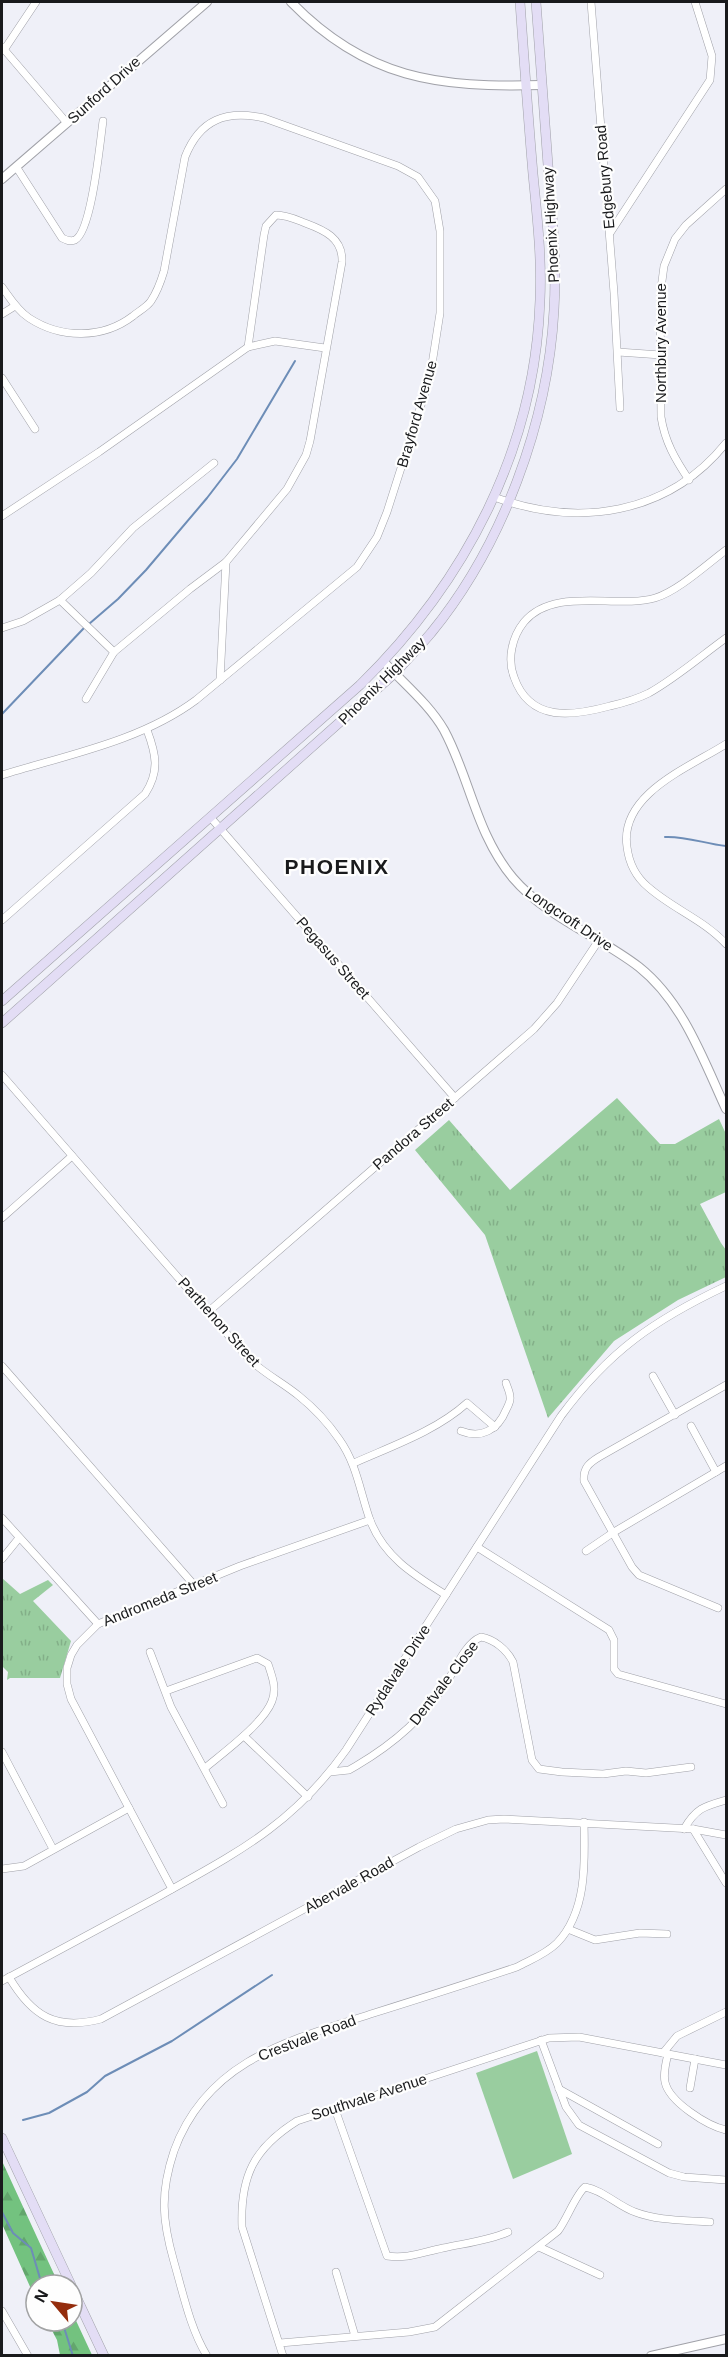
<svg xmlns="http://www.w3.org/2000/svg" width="728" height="2357" viewBox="0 0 728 2357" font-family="Arial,sans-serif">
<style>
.grass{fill:#99cd9f}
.forest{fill:url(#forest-firs)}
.park{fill:url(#park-tufts)}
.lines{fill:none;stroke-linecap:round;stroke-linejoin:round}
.stream{stroke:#6d8db7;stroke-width:2}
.minor-casing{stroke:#a0a1a8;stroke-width:8}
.tertiary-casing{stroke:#a0a1a8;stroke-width:10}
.secondary-casing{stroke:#a0a1a8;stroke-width:10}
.minor{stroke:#fff;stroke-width:7}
.tertiary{stroke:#fff;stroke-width:8}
.secondary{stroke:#e3ddf5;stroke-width:9}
.labels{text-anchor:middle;stroke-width:4.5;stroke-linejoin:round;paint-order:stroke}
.street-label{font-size:15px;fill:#191a1c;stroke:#fefefe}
.district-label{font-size:21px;font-weight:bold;letter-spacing:1.5px;fill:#191a1c;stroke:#fefefe}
</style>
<defs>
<pattern id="forest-firs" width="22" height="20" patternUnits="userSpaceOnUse" patternTransform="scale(1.5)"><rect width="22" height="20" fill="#73c27f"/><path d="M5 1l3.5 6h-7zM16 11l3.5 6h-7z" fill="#63a66d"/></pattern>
<pattern id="park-tufts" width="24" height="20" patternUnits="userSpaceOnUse" patternTransform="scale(1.5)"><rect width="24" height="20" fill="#99cd9f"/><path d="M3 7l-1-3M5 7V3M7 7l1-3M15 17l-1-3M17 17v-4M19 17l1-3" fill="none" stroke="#83af88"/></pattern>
</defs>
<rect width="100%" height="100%" fill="#eff0f8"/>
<polygon class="grass" points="537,2051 572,2154 513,2179 476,2073"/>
<g class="forest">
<polygon points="2,2161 59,2285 36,2285 36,2300 2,2224"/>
<polygon points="72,2312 92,2355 60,2355 57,2340 47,2321 72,2321"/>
</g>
<g class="park">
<polygon points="617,1098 660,1144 675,1144 719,1119 726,1134 726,1192 700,1204 721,1243 726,1250 726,1277 678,1300 614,1341 548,1418 485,1235 415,1150 449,1120 510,1190"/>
<polygon points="2,1578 20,1594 48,1580 53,1585 33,1601 71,1641 60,1678 10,1678 7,1680 8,1672 2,1666"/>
</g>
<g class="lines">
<g class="stream">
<polyline points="89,624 118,599 146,570 207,498 237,459 295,361"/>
<polyline points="2,714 84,628"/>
<path d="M 665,837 C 687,836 705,844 726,846"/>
<polyline points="23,2120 49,2113 87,2092 105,2076 172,2041 272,1975"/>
<polyline points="2,2212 13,2233 31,2248 42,2285"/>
<polyline points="62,2321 73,2356"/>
</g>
<g class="minor-casing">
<g id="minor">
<polyline points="591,2 614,293 620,408"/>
<polyline points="2,47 67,123"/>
<polyline points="4,50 36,2"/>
<path d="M 17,168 L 62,238 C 66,240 70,242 75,240 C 92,231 100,142 103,121"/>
<polyline points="610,233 710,80 712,56 695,2"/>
<path d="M 2,287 C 10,298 17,310 29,318 C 61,339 103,339 133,316 C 139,311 147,307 151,301 C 157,292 161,281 164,271 L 185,157 C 200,119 226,110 264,118 L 398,166 L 418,177 L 435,201 L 440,231 L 440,313 L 430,377 L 387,512 L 377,537 L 357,567 L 196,700 C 141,741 67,755 2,775"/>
<polyline points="2,314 15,306"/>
<polyline points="248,347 275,341 325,348"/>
<polyline points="618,352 661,355"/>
<polyline points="2,378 35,429"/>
<path d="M 689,480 C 675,459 665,442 661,417 L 660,296 L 664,266 L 675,239 L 686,225 L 726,189"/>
<path d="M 494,497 C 578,528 668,515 726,443"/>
<path d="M 2,516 L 99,452 L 248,347 L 264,235 L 266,226 L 276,215 C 287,215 295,219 305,223 C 324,230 343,238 342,262 L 310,441 L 306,455 L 287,489 L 226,562 L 220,680"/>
<path d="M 726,550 C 706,565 678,591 655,598 C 616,609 554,586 524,622 C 512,637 507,659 514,677 C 530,723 573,716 610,706 C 623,703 637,699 649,693 C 676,678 701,656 726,638"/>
<polyline points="60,600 114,652"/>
<polyline points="2,628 23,621 60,600 91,573 133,528 214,463"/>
<polyline points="86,699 114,652 190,589 226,562"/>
<path d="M 726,744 C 690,767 619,794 627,847 C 629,863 636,877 648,887 C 673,909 704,920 726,944"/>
<polyline points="211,818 455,1098"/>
<path d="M 2,920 L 145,794 C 160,771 156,754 147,730"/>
<path d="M 2,1075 L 248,1358 C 263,1373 282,1382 299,1396 C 314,1408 328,1423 339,1439 C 357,1464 360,1492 370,1520 C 384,1557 414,1575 446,1595"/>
<polyline points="2,1218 72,1156"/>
<polyline points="208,1312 534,1029 557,1003 599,940"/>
<polyline points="2,1366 195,1586"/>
<polyline points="653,1376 675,1415"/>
<polyline points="691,1426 716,1472"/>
<path d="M 461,1431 C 481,1439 498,1430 506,1410 C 508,1406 511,1401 510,1397 C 510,1392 507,1387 506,1383"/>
<path d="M 354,1463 C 392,1446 436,1431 467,1403 L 495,1427"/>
<polyline points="2,1518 98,1624"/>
<polyline points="477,1547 609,1630 614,1640 614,1669 618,1674 726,1704"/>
<polyline points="586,1551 614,1532 726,1466"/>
<polyline points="2,1559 19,1538"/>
<path d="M 718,1608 L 639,1575 L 632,1567 L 584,1481 C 583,1468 589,1463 599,1457 L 726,1385"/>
<polyline points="150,1652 171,1707 223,1804"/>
<path d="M 166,1691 L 257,1658 L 268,1664 C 272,1676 277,1688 272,1701 C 264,1723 223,1753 205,1768"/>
<polyline points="244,1736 308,1797"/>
<polyline points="2,1752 53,1849"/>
<path d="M 330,1772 L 349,1770 L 356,1766 C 395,1743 426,1716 450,1677 C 457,1665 466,1643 481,1637 C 494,1639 507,1650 513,1662 L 532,1760 L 539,1769 L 562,1772 L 603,1774 L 626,1771 L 646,1773 L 691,1767"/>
<path d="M 684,1829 C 696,1808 705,1806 726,1800"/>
<polyline points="693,1829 726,1883"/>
<polyline points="2,1869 24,1866 129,1808"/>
<polyline points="172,1889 71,1699 67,1684 67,1668 71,1655 77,1645 98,1624 240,1566 370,1520"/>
<polyline points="568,1929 595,1940 640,1933 667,1934"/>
<path d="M 9,1977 C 32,2016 56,2031 101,2019 L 419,1847 L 456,1829 L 488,1820 L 504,1819 L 693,1829 L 726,1835"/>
<path d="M 2,1981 C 54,1953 106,1925 158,1897 C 236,1853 292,1826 346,1750 L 561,1416 C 609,1351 654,1320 726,1286"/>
<polyline points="541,2040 566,2107 579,2125 669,2173 684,2177 726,2180"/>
<polyline points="663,2053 677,2036 726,2012"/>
<path d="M 668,2054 C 666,2062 663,2073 665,2082 C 669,2102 708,2126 726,2130"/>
<polyline points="690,2088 695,2059"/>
<polyline points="559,2089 658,2144"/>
<path d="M 335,2109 L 387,2256 C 408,2259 423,2252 443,2248 C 466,2243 487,2241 508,2232"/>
<polyline points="539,2247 600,2275"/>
<polyline points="336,2272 355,2336"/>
<polyline points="2,2311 28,2356"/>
<path d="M 280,2343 L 409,2332 L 435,2327 L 558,2231 C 567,2219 576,2194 585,2187 C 603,2190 618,2206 635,2212 C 658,2221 686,2220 710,2222"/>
<path d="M 207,2356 C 190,2328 183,2293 174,2262 C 162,2220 160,2193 174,2151 C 207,2060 290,2040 374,2013 C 422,1998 469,1983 517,1967 C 530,1960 546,1954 557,1943 C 587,1912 585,1862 584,1822"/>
<path d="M 283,2356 L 242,2227 C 240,2176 254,2148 297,2121 L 549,2038 L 579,2037 L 726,2065"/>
</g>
</g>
<g class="tertiary-casing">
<g id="tertiary">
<path d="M 291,2 C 366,79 438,88 542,85"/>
<polyline points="2,179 207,2"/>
<path d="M 384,662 C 404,684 429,704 444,730 C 470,778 476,834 513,878 C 546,917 599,936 639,967 C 683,1002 703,1059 726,1109"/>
<polyline points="651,2356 726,2339"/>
</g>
</g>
<g class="secondary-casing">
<g id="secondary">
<path d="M 2,1001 L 360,685 C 465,582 535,450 540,300 C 542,258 537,216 533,174 C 528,116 524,59 520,2"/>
<path d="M 2,1023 L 395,673 C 407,660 419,647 431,633 C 503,545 548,422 554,310 C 557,262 552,213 548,165 C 544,110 540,56 536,2"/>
<polyline points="2,2138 71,2285"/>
<polyline points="72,2288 104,2356"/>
</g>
</g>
<use href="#minor" class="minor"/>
<use href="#tertiary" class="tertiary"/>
<use href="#secondary" class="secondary"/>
</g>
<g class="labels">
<g class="street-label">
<text transform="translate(104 90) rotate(-42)" y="5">Sunford Drive</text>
<text transform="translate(605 177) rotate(-95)" y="5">Edgebury Road</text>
<text transform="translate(551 225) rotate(-93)" y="5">Phoenix Highway</text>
<text transform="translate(661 343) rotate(-90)" y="5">Northbury Avenue</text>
<text transform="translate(417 414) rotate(-74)" y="5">Brayford Avenue</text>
<text transform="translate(382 681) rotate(-45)" y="5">Phoenix Highway</text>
<text transform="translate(569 919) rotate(34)" y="5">Longcroft Drive</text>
<text transform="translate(333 958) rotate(49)" y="5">Pegasus Street</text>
<text transform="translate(413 1134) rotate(-41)" y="5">Pandora Street</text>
<text transform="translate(219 1322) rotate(48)" y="5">Parthenon Street</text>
<text transform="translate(160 1599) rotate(-22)" y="5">Andromeda Street</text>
<text transform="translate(398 1670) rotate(-57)" y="5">Rydalvale Drive</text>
<text transform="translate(444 1683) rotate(-52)" y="5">Dentvale Close</text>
<text transform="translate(349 1885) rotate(-29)" y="5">Abervale Road</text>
<text transform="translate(307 2038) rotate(-21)" y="5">Crestvale Road</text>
<text transform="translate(369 2097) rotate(-18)" y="5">Southvale Avenue</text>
</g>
<g class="district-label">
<text x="337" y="874">PHOENIX</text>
</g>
</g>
<rect width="728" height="2357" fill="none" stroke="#191a1c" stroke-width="6"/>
<g transform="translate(54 2303) rotate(299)"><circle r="28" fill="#fefefe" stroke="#a2a3a4" stroke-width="1.5"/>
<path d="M0-4.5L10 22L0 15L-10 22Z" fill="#942d0d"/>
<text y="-9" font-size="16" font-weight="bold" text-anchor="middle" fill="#191a1c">N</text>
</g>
</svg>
